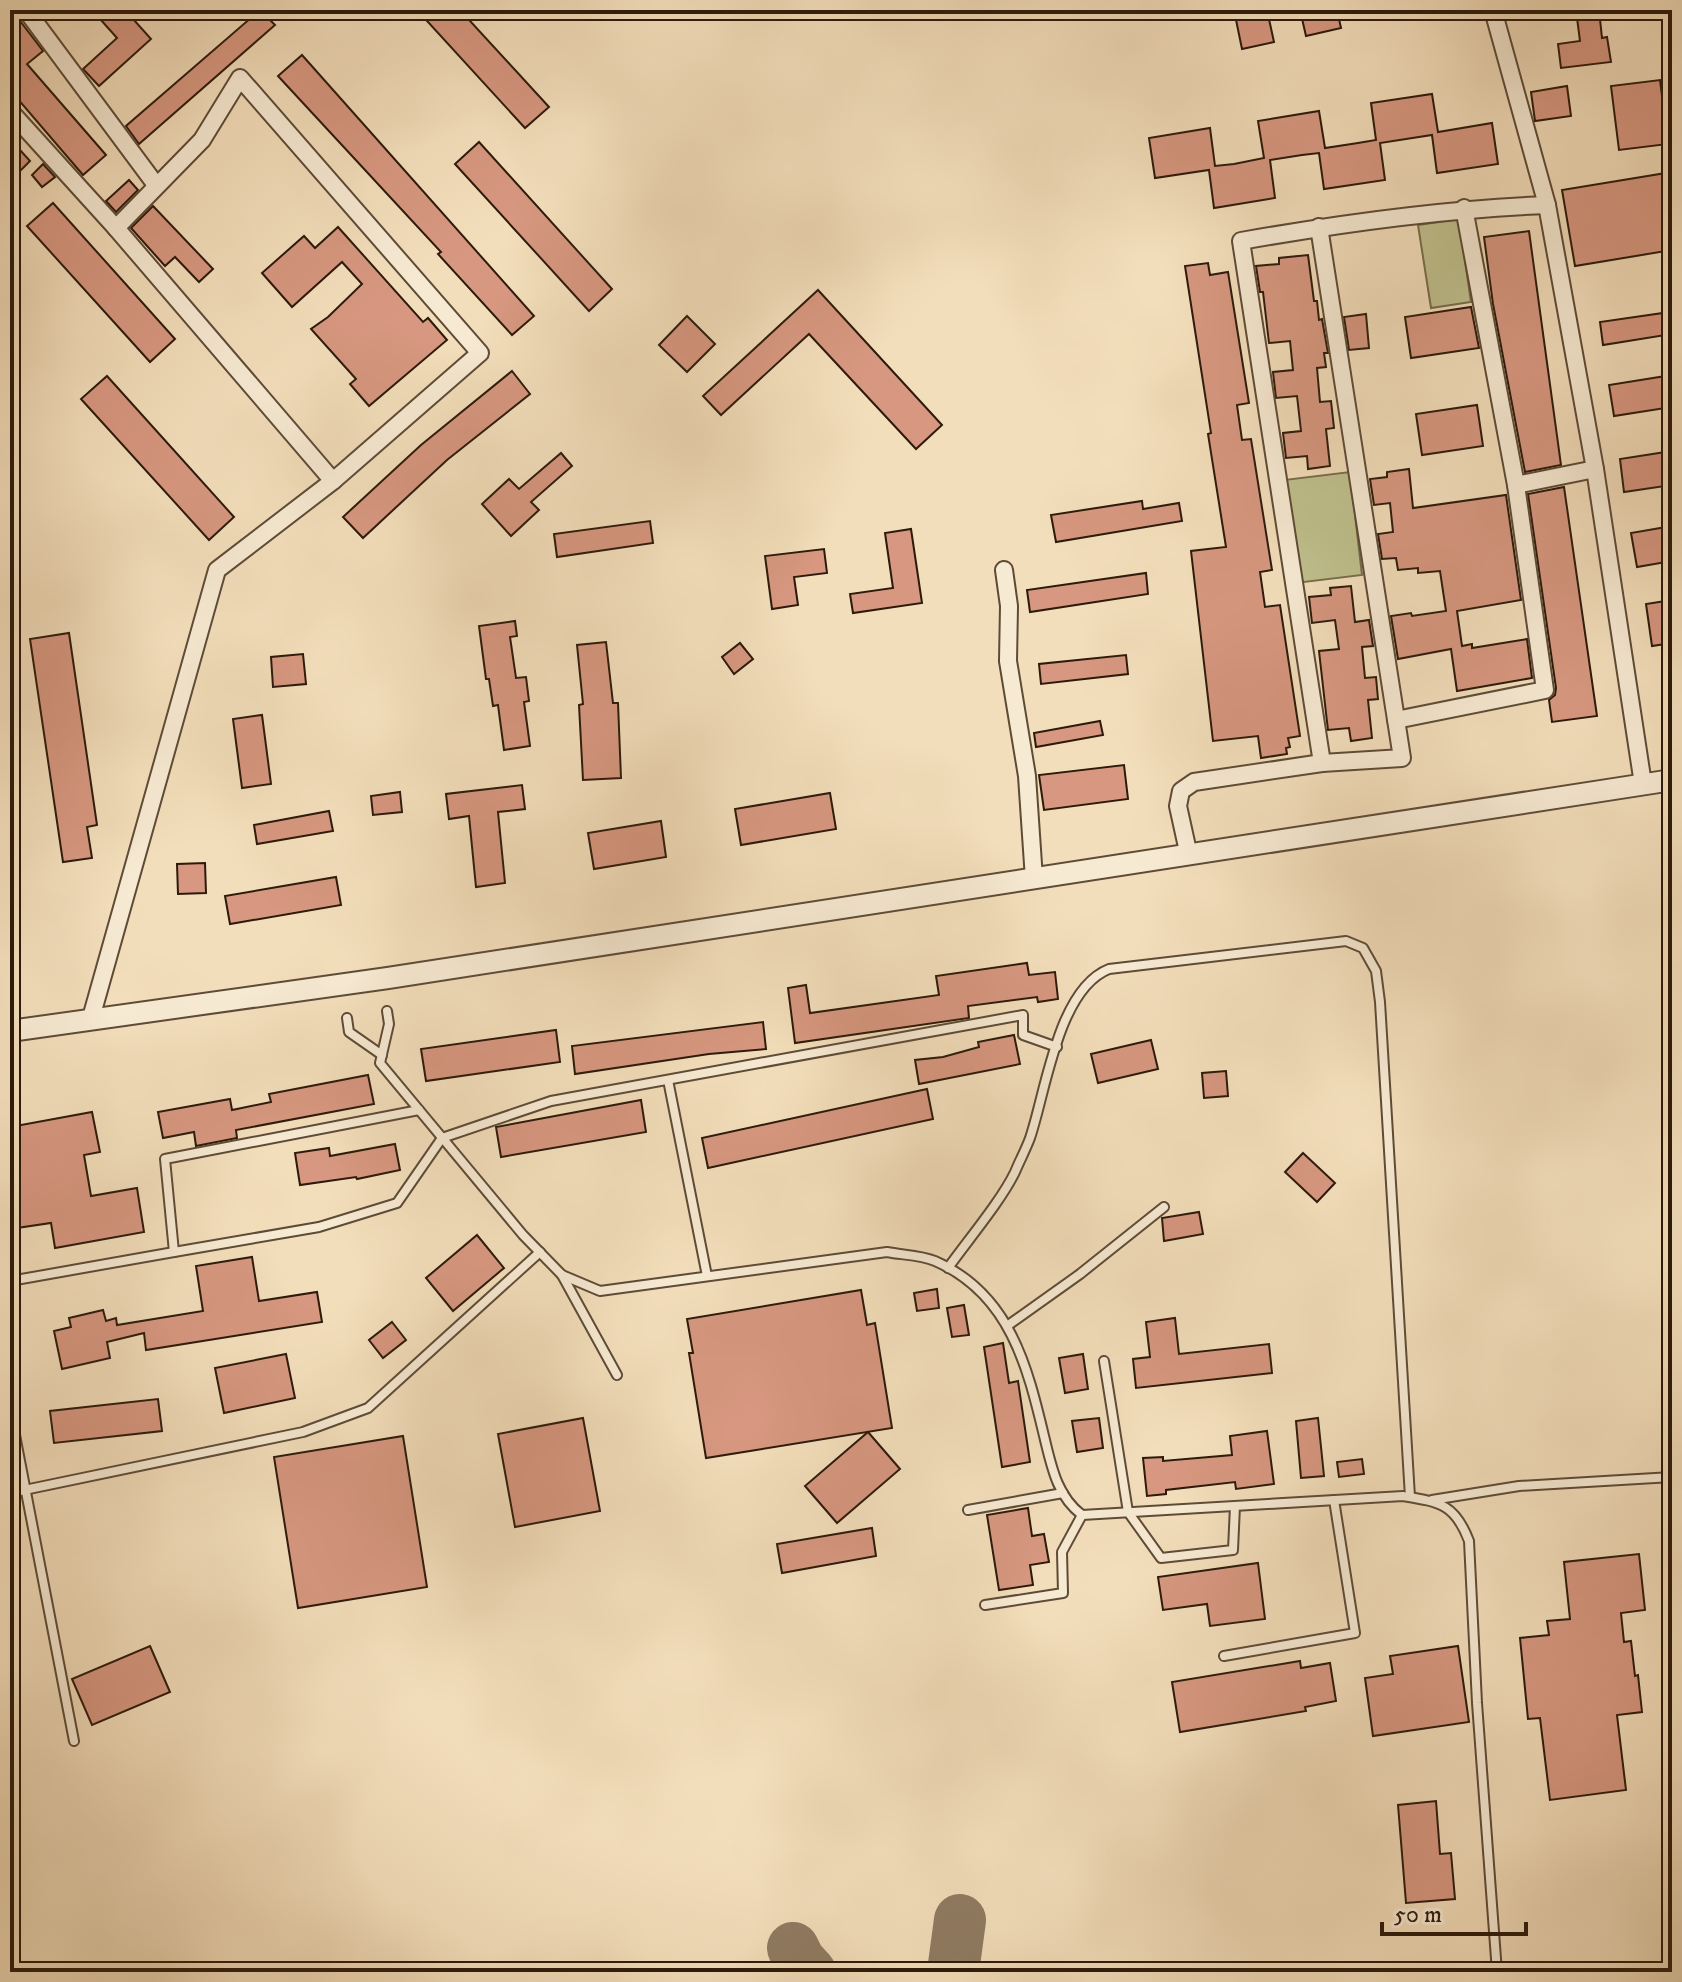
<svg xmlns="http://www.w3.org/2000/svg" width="1682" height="1982" viewBox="0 0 1682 1982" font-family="'IM FELL DW Pica',serif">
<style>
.green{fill:#bfc08d;stroke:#766d4c;stroke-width:2}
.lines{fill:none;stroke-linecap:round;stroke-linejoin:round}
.taxiway{stroke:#907c63;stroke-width:52}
.building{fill:#d79780;stroke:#2c1a0b;stroke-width:2}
.service-casing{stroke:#5e4b37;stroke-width:12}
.minor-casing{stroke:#5e4b37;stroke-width:20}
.tertiary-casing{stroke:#5e4b37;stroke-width:24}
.service{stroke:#f7ead3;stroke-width:8}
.minor{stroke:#f7ead3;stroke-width:16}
.tertiary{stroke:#f7ead3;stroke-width:20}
</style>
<rect width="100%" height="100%" fill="#f3debb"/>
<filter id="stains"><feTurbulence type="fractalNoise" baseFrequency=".0025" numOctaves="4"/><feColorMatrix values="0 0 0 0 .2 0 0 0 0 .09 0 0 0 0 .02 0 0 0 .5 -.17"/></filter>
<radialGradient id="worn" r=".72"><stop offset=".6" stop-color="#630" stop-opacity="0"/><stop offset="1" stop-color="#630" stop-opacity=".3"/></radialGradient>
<g class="green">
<polygon points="1459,219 1471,302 1431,308 1418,225"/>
<polygon points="1350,472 1362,575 1296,583 1284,480"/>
</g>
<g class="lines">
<g class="taxiway">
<polyline points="793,1948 799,1960 810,1972"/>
<polyline points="953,1972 960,1920"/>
</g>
</g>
<g class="building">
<polygon points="92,10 125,10 151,39 99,86 83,69 117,38"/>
<polygon points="260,10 275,25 139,144 126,126"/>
<polygon points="417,10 460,10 549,107 525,128"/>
<polygon points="1234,10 1267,10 1274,42 1242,49"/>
<polygon points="1300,10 1337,10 1341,28 1306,36"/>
<polygon points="1576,10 1599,10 1602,38 1607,37 1611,62 1561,68 1558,44 1580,41"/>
<polygon points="17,17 43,51 27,64 106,155 83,175 10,90 10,23"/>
<polygon points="302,55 534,316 512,335 438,254 441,252 278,76"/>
<polygon points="1660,80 1668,144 1619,150 1611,86"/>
<polygon points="1567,86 1571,116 1535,121 1531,92"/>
<polygon points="1432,94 1438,132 1492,123 1498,164 1437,173 1432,135 1380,143 1385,180 1324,189 1319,153 1302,155 1270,160 1275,198 1214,208 1209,170 1155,178 1149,138 1210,128 1215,166 1234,164 1264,158 1258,121 1319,111 1325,148 1358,143 1376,140 1371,103"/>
<polygon points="10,139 30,161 20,171 10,160"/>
<polygon points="479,142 612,289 589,311 455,164"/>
<polygon points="43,164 55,177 42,187 32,175"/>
<polygon points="1672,172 1672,250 1575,266 1562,190"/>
<polygon points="129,180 138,190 116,212 106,201"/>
<polygon points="53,203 175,339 150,362 27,226"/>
<polygon points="153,206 213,269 199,282 175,257 165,266 131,228"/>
<polygon points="338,227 423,322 428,318 447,340 369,406 350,384 356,379 311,329 328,317 362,284 342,262 292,307 262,273 304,236 315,248"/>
<polygon points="1529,231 1561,465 1525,472 1493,304 1484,237"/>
<polygon points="1308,255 1314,301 1317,301 1319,320 1322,319 1328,353 1324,353 1326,367 1317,368 1320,402 1331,401 1334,428 1326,429 1330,466 1308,469 1307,456 1286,458 1283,433 1301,431 1297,396 1276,398 1273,372 1293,370 1290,341 1269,343 1263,292 1260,292 1256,266 1279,264 1279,258"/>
<polygon points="1208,263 1210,275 1228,272 1249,403 1237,405 1242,440 1251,439 1272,570 1260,572 1265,607 1280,605 1300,736 1288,738 1290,747 1286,748 1287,754 1261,758 1258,736 1213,741 1191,551 1226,547 1208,434 1211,433 1185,266"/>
<polygon points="818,290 942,425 916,449 809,334 721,415 703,396"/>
<polygon points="1471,307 1479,348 1411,358 1405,317"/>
<polygon points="1670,312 1672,334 1603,345 1600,322"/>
<polygon points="1366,314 1369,348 1349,350 1344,317"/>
<polygon points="687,316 715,344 687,372 659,345"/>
<polygon points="512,371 530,394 447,460 363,538 343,517 421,445"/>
<polygon points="1672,375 1672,407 1614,416 1609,385"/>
<polygon points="107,376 234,517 209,540 81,399"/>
<polygon points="1477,405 1483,446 1422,455 1416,414"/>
<polygon points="1672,451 1672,485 1624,492 1620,459"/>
<polygon points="561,453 572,466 531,502 539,510 511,536 482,504 509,479 519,489"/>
<polygon points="1409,469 1413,508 1506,495 1521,600 1457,611 1462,646 1472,644 1472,648 1527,639 1532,678 1457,691 1451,649 1398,659 1391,616 1411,613 1412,616 1446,611 1440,571 1418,573 1418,568 1398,570 1396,558 1382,559 1378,534 1393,532 1390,503 1374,505 1370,479 1387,477 1387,472"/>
<polygon points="1564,487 1597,716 1552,722 1549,700 1555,695 1556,688 1528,494"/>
<polygon points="1142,501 1143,509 1179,503 1182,521 1056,542 1051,515"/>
<polygon points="650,521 653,543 557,557 554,534"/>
<polygon points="1672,526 1672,561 1637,567 1631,533"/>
<polygon points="911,529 922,603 853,613 850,594 893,588 885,533"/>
<polygon points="824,549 827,573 794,577 798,605 772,609 765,556"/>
<polygon points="1146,573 1148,594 1030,612 1027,590"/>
<polygon points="1351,586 1355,622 1369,620 1373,646 1362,647 1365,678 1376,677 1378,699 1368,700 1372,738 1351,741 1349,728 1328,730 1326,713 1319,651 1339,649 1335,620 1312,623 1309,597 1331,595 1330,588"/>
<polygon points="1672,600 1672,643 1652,646 1646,604"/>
<polygon points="515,621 517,636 510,637 516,678 526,677 529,701 524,702 530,746 504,750 498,705 493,706 489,679 486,679 479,626"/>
<polygon points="69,633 97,825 87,827 92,858 63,862 30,639"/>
<polygon points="606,642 613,703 618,703 621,778 583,780 579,705 583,704 577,645"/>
<polygon points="740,643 753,659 734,674 722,657"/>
<polygon points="303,654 306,684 273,687 271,657"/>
<polygon points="1126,655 1128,674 1041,684 1039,664"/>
<polygon points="262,715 271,784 242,788 233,719"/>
<polygon points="1100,721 1103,735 1036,747 1034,733"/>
<polygon points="1124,765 1128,799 1044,810 1039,775"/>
<polygon points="522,785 525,809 498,812 505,883 476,887 469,816 449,819 446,794"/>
<polygon points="400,792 402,812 373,815 371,796"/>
<polygon points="830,793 836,829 741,845 735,809"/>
<polygon points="329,811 333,831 257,844 254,825"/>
<polygon points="661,821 666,857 594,869 588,833"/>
<polygon points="205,863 206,893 178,894 177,864"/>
<polygon points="336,877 341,905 230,924 225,896"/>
<polygon points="1027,963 1029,975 1055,972 1058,999 1038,1002 1037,997 968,1006 969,1018 795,1043 788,988 806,985 810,1013 939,995 936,976"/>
<polygon points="763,1022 766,1049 709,1054 575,1074 572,1046"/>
<polygon points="556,1030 560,1062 426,1081 421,1049"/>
<polygon points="1014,1035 1020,1064 919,1084 915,1060 943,1057 979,1047 978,1042"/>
<polygon points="1151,1040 1158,1069 1098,1083 1091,1054"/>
<polygon points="1226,1071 1228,1096 1204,1098 1202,1073"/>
<polygon points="368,1075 374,1104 236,1130 237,1138 196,1146 194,1132 163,1138 158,1112 230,1099 232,1110 271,1102 269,1094"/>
<polygon points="927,1089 933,1119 708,1168 702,1138"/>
<polygon points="641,1100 646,1132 501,1157 496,1127"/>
<polygon points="92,1112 100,1152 84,1155 91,1196 137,1188 144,1232 55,1248 51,1223 10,1229 10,1127"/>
<polygon points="395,1144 400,1170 357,1179 356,1177 300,1185 295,1153 329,1148 330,1156"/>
<polygon points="1303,1153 1335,1183 1317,1202 1285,1172"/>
<polygon points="1199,1212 1203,1234 1164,1241 1162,1218"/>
<polygon points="477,1235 504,1268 453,1311 426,1278"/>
<polygon points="252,1257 259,1301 317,1292 322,1322 146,1350 144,1333 107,1342 110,1358 62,1369 54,1331 71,1327 69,1318 103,1310 106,1321 116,1318 117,1325 203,1311 196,1266"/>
<polygon points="937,1289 939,1308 917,1311 914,1293"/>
<polygon points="861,1290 867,1325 875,1323 892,1428 706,1458 689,1353 693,1353 687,1319"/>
<polygon points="964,1305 969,1335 952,1337 947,1308"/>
<polygon points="1175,1318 1179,1354 1269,1344 1272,1373 1136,1388 1133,1359 1150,1357 1146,1322"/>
<polygon points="392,1322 406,1340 383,1358 369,1340"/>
<polygon points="1003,1343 1009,1383 1018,1381 1030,1462 1002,1467 984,1347"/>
<polygon points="286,1354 295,1398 224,1413 215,1368"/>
<polygon points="1083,1354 1088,1389 1065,1393 1059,1358"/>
<polygon points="158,1399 162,1431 54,1443 50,1411"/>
<polygon points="583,1418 600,1511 515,1527 498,1434"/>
<polygon points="1099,1418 1103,1448 1077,1452 1072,1421"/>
<polygon points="1318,1418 1324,1476 1301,1478 1296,1421"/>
<polygon points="1267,1431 1274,1484 1236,1489 1235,1482 1166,1490 1166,1494 1147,1496 1143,1458 1163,1457 1163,1461 1232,1455 1230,1436"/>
<polygon points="868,1432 900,1469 837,1523 805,1486"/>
<polygon points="403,1436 427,1587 298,1608 274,1457"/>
<polygon points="1362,1459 1364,1474 1339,1477 1337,1462"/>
<polygon points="1028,1508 1032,1536 1044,1534 1049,1562 1030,1565 1033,1585 999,1590 987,1515"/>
<polygon points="872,1528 876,1556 782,1573 777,1544"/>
<polygon points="1639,1554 1645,1610 1621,1613 1624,1642 1631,1641 1635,1676 1638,1675 1642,1712 1617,1715 1626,1790 1550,1800 1540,1718 1528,1719 1520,1638 1549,1635 1547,1621 1570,1619 1564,1562"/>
<polygon points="1258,1563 1265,1619 1210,1626 1207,1604 1163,1610 1158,1577"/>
<polygon points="150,1646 170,1692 92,1725 72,1679"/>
<polygon points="1458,1646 1469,1722 1373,1736 1365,1678 1393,1674 1390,1656"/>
<polygon points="1300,1661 1301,1668 1330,1663 1336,1701 1305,1707 1306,1711 1180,1732 1172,1682"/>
<polygon points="1436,1801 1440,1854 1451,1853 1455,1899 1406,1903 1398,1805"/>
</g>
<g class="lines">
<g class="service-casing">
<g id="service">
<path d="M 387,1011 L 389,1024 L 380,1063 L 523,1235 L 562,1275 L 600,1291 L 887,1252 C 902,1255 921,1255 935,1261 C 1011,1294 1028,1369 1045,1440 C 1052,1469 1058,1497 1082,1515 L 1403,1496 C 1440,1502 1455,1504 1469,1541 L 1477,1703 L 1497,1972"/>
<polyline points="347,1018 349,1032 382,1055"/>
<polyline points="668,1080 707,1276"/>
<polyline points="174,1252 319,1227 397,1203 442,1138 551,1101 1023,1015 1023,1035 1057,1047"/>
<path d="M 948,1268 C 968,1240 1001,1201 1015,1172 C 1020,1160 1026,1149 1030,1138 C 1046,1091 1058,989 1109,969 L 1346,941 L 1363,948 L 1376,971 L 1380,1002 L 1410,1497"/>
<polyline points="562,1275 617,1375"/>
<polyline points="10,1281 174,1252 165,1159 419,1110"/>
<polyline points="1007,1326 1080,1274 1164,1207"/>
<polyline points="1104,1361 1128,1512 1161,1558 1233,1550 1235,1506"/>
<polyline points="10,1409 74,1741"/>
<polyline points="10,1493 303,1432 368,1408 540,1252"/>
<polyline points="1432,1500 1519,1486 1672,1477"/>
<polyline points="968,1510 1063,1493"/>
<polyline points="985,1605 1063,1593 1062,1552 1082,1515"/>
<polyline points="1224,1656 1355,1633 1334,1500"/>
</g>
</g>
<g class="minor-casing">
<g id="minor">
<polyline points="26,10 156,185"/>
<polyline points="1493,10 1547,205 1595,469 1643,784"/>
<polyline points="10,111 116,228 333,481"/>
<polyline points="1516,485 1595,469"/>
<polyline points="1004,570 1009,606 1008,661 1027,776 1034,879"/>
<polyline points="1396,720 1545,690 1516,485 1464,208"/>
<path d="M 1322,763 L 1241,241 C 1343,223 1444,209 1547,205"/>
<polyline points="1189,856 1178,806 1181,791 1194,782 1322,763 1402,758 1319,227"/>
<polyline points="91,1018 217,570 333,481 480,353 240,78 202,140 116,228"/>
</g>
</g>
<g class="tertiary-casing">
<polyline id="tertiary" points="10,1031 388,978 1672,780"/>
</g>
<use href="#service" class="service"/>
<use href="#minor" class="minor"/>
<use href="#tertiary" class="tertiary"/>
</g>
<rect width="1682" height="1982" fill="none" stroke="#f3debb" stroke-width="40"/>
<rect x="12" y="12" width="1658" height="1958" fill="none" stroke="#2c1a0b" stroke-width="4"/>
<rect x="20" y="20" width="1642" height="1942" fill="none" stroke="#2c1a0b" stroke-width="2"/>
<path d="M1382 1922v12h144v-12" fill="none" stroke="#2c1a0b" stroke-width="4"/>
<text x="1394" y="1922" font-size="24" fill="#2c1a0b" stroke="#f7ead3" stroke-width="6" paint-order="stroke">50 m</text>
<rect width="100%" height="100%" filter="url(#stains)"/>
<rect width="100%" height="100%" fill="url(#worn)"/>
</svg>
